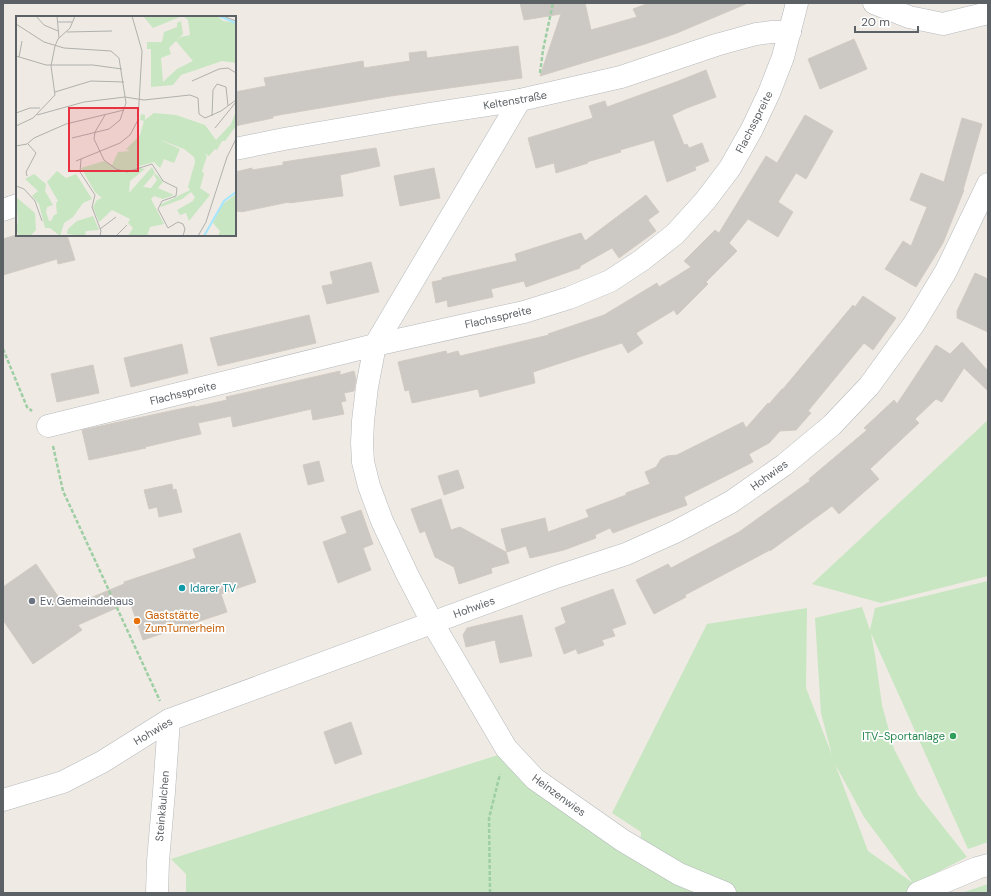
<svg xmlns="http://www.w3.org/2000/svg" width="991" height="896" viewBox="0 0 991 896" font-family="'DM Sans',sans-serif">
<style>
.green{fill:#c7e6c1;fill-rule:evenodd}
.building{fill:#ccc8c3;stroke:#d3cbc3}
.lines{fill:none;stroke-linecap:round;stroke-linejoin:round}
.minor-casing{stroke:#b5b8bb;stroke-width:23}
.path{stroke:#9ecea4;stroke-width:2.5;stroke-dasharray:4 2;stroke-linecap:butt}
.minor{stroke:#fff;stroke-width:22}
.culture-dot{fill:#0f9aa8;stroke:#fff;stroke-width:1.5}
.worship-dot{fill:#6b7280;stroke:#fff;stroke-width:1.5}
.food-dot{fill:#e8710a;stroke:#fff;stroke-width:1.5}
.leisure-dot{fill:#2e9e5b;stroke:#fff;stroke-width:1.5}
.labels{text-anchor:middle;stroke-width:3.5;stroke-linejoin:round;paint-order:stroke}
.street-label{font-size:11px;fill:#5c6165;stroke:#fff}
.culture-label{font-size:11px;fill:#0d838f;stroke:#fff;text-anchor:start}
.worship-label{font-size:11px;fill:#5b616d;stroke:#fff;text-anchor:start}
.food-label{font-size:11px;fill:#c56008;stroke:#fff;text-anchor:start}
.leisure-label{font-size:11px;fill:#27864d;stroke:#fff;text-anchor:end}
.inset-river{fill:none;stroke:#a5e6fe;stroke-width:2}
.inset-road{fill:none;stroke:#b0b0ad;stroke-width:1}
.view{fill:#e83141;fill-opacity:0.15;stroke:#e83141;stroke-width:2}
.inset-edge{fill:none;stroke:#5c6165;stroke-width:2}
</style>
<rect width="100%" height="100%" fill="#efebe4"/>
<g class="green">
<polygon points="988,420 988,576 881,603 812,584"/>
<path d="M 988,581 L 988,842 L 968,849 L 871,633 L 875,655 L 882,705 L 894,749 L 918,795 L 967,857 L 914,884 L 927,893 L 186,893 L 186,874 L 171,859 L 498,755 L 526,782 L 640,864 L 641,832 L 612,813 L 707,624 L 807,608 L 806,688 L 832,755 L 821,713 L 815,618 L 862,607 L 870,630 L 875,608 ZM 835,764 L 864,817 L 913,883 L 868,851 Z"/>
<polygon points="988,884 988,893 962,893"/>
</g>
<g class="building">
<polygon points="520,3 585,3 591,30 637,17 633,9 649,3 748,3 677,33 645,44 540,76 561,14 524,20"/>
<polygon points="854,39 867,69 820,89 808,59"/>
<polygon points="518,46 522,78 391,96 273,116 273,118 235,126 235,92 266,86 264,78 363,61 364,68 410,61 409,53 426,51 427,58"/>
<polygon points="706,70 716,97 687,108 672,115 684,145 687,144 689,148 702,143 709,161 695,167 696,170 667,182 654,140 620,150 621,152 587,162 588,163 556,173 554,163 536,168 528,138 593,118 589,106 605,101 607,107 676,82"/>
<polygon points="805,115 833,131 806,179 796,173 778,202 793,212 778,237 748,219 729,243 737,251 706,282 708,284 677,315 674,310 636,333 643,343 628,353 622,343 533,372 535,383 480,397 478,389 412,403 409,390 405,391 398,362 446,351 447,354 458,351 460,356 549,335 548,334 604,315 657,283 659,287 691,267 684,261 715,230 719,233 766,156 777,163"/>
<polygon points="962,118 982,124 963,190 964,190 943,243 916,287 885,269 903,241 911,246 927,207 910,200 921,173 944,182"/>
<polygon points="376,148 380,166 340,175 343,196 289,203 289,202 241,212 241,211 235,212 235,172 252,168 252,170 283,165 283,162"/>
<polygon points="434,168 440,198 400,206 394,176"/>
<polygon points="646,195 659,212 648,220 656,231 619,258 612,248 580,266 580,268 526,287 524,281 491,289 493,297 448,307 447,300 436,303 432,282 442,280 442,278 517,261 515,254 581,233 585,241"/>
<polygon points="16,235 67,235 75,260 58,264 57,259 3,275 3,239"/>
<polygon points="371,262 379,292 327,304 322,286 333,284 330,272"/>
<polygon points="975,273 988,279 988,332 957,318 957,311"/>
<polygon points="863,296 896,318 873,350 864,343 808,411 811,413 796,430 780,431 769,443 749,454 753,462 684,497 687,505 613,533 610,528 595,535 596,538 564,550 530,558 526,546 507,552 501,529 545,518 548,532 589,517 586,510 626,495 626,493 650,484 645,472 656,467 661,459 667,456 677,455 743,422 746,428 768,403 769,404 782,389 783,389 853,305 855,307"/>
<polygon points="309,315 316,343 218,366 210,338"/>
<polygon points="962,342 988,371 988,391 964,368 942,402 936,399 915,419 919,423 870,469 879,479 839,514 832,506 770,551 770,550 685,595 686,597 654,614 636,580 668,564 671,568 739,532 810,481 809,479 867,430 864,428 894,400 897,404 936,345 950,354"/>
<polygon points="182,344 188,373 131,387 124,358"/>
<polygon points="93,365 99,393 57,402 51,374"/>
<polygon points="340,371 340,375 354,371 356,379 354,391 344,393 346,401 341,402 344,414 313,420 311,409 233,427 231,416 198,423 201,434 145,447 146,448 89,460 82,430 175,410 195,406 195,407 227,400 226,397"/>
<polygon points="319,461 324,481 308,485 303,465"/>
<polygon points="458,470 464,488 444,495 438,476"/>
<polygon points="172,484 173,490 176,489 182,512 159,517 157,507 149,509 144,490"/>
<polygon points="441,499 451,530 460,527 506,552 509,563 491,568 492,573 459,584 454,567 435,557 425,531 420,533 411,509"/>
<polygon points="361,510 373,544 363,548 371,570 338,583 323,542 347,533 341,517"/>
<polygon points="240,533 256,582 221,594 227,612 143,640 130,602 78,625 82,630 33,664 3,620 3,587 36,564 66,608 124,584 124,582 196,558 193,549"/>
<polygon points="613,589 626,624 612,629 615,636 602,640 604,645 578,654 576,649 564,654 555,628 566,623 561,608"/>
<polygon points="522,615 532,656 500,663 495,640 466,647 463,635 467,628"/>
<polygon points="351,722 362,754 335,764 324,732"/>
</g>
<g class="lines">
<g class="minor-casing">
<g id="minor">
<polyline points="874,3 909,17 943,24 988,13"/>
<polyline points="520,100 375,345 367,387 363,421 362,443 363,462 369,486 382,521 407,574 432,622 506,748 535,779 622,840 679,874 725,893"/>
<polyline points="235,149 284,139 429,114 520,100 621,77 716,45 756,34 772,32 790,32"/>
<polyline points="3,210 17,205"/>
<polyline points="48,426 375,345 524,312 569,298 610,281 642,260 675,234 705,201 730,168 752,129 769,93 783,57 797,3"/>
<polyline points="3,800 63,782 102,762 169,720 556,577 626,554 675,532 731,502 784,465 832,425 869,386 914,324 946,271 988,184"/>
<polyline points="157,893 158,861 164,792 169,720"/>
<polyline points="918,893 977,868 988,865"/>
</g>
</g>
<g class="path">
<polyline points="540,73 543,50 553,3"/>
<polyline points="3,349 27,407 32,411"/>
<polyline points="53,446 63,491 160,701"/>
<polyline points="490,893 489,818 500,774"/>
</g>
<use href="#minor" class="minor"/>
</g>
<circle class="culture-dot" cx="182" cy="588" r="4"/>
<circle class="worship-dot" cx="32" cy="601" r="4"/>
<circle class="food-dot" cx="137" cy="621" r="4"/>
<circle class="leisure-dot" cx="953" cy="736" r="4"/>
<g class="labels">
<g class="street-label">
<text transform="translate(515 100) rotate(-10)" y="4">Keltenstraße</text>
<text transform="translate(754 122) rotate(-63)" y="4">Flachsspreite</text>
<text transform="translate(498 317) rotate(-13)" y="4">Flachsspreite</text>
<text transform="translate(183 393) rotate(-14)" y="4">Flachsspreite</text>
<text transform="translate(769 475) rotate(-36)" y="4">Hohwies</text>
<text transform="translate(474 607) rotate(-20)" y="4">Hohwies</text>
<text transform="translate(153 731) rotate(-31)" y="4">Hohwies</text>
<text transform="translate(559 795) rotate(36)" y="4">Heinzenwies</text>
<text transform="translate(162 806) rotate(-85)" y="4">Steinkäulchen</text>
</g>
<g class="culture-label">
<text x="190" y="592">Idarer TV</text>
</g>
<g class="worship-label">
<text x="40" y="605">Ev. Gemeindehaus</text>
</g>
<g class="food-label">
<text x="145" y="619">Gaststätte<tspan x="145" dy="13">ZumTurnerheim</tspan></text>
</g>
<g class="leisure-label">
<text x="945" y="740">ITV-Sportanlage</text>
</g>
</g>
<g transform="translate(16 16)">
<rect width="220" height="220" fill="#efebe4"/>
<path d="M 127,0 L 166,0 L 137,12 ZM 167,0 L 201,0 L 207,5 L 220,7 L 220,47 L 206,45 L 165,59 L 157,69 L 135,71 L 135,33 L 131,33 L 131,26 L 146,26 L 148,16 L 161,11 L 161,7 L 165,5 L 167,18 L 153,32 L 155,38 L 145,42 L 147,66 L 161,53 L 177,45 L 160,25 L 165,21 L 174,19 L 172,4 ZM 220,95 L 220,110 L 209,125 L 206,125 L 201,134 L 199,133 L 193,140 L 188,137 L 191,140 L 186,155 L 188,158 L 184,172 L 194,179 L 173,205 L 170,197 L 164,199 L 161,194 L 177,185 L 179,181 L 175,176 L 166,183 L 145,191 L 144,189 L 174,174 L 172,171 L 179,146 L 178,141 L 168,133 L 142,123 L 164,133 L 158,147 L 148,143 L 144,152 L 138,146 L 120,151 L 129,153 L 114,165 L 113,177 L 136,151 L 139,157 L 127,171 L 135,172 L 141,164 L 138,159 L 140,158 L 147,166 L 142,172 L 158,179 L 147,183 L 138,180 L 135,183 L 148,208 L 134,211 L 131,220 L 112,220 L 117,212 L 112,207 L 114,203 L 96,194 L 83,206 L 77,191 L 81,184 L 86,182 L 79,176 L 65,152 L 88,145 L 96,149 L 102,136 L 114,135 L 110,133 L 124,119 L 128,105 L 124,104 L 125,98 L 129,99 L 129,104 L 138,97 L 160,99 L 189,109 L 200,124 L 215,108 ZM 41,155 L 50,162 L 60,158 L 76,183 L 67,187 L 57,201 L 48,207 L 44,220 L 34,212 L 29,212 L 23,188 L 16,180 L 22,175 L 9,163 L 18,158 L 30,168 L 29,175 L 37,189 L 31,191 L 30,196 L 33,205 L 35,205 L 38,199 L 41,198 L 40,187 L 42,185 L 31,166 ZM 220,178 L 220,220 L 202,220 L 204,215 L 197,207 L 207,188 ZM 0,181 L 19,197 L 20,214 L 14,220 L 3,220 L 0,213 L 2,206 ZM 77,200 L 83,214 L 70,215 L 69,220 L 51,218 L 52,213 L 61,205 Z" fill="#c7e6c1"/>
<path class="inset-river" d="M 203,0 L 220,7M 188,220 L 208,185 L 220,176"/>
<path class="inset-road" d="M 20,0 L 28,9 L 42,15M 41,0 L 43,22M 207,0 L 220,5M 42,6 L 56,6M 0,8 L 28,26 L 48,32 L 95,35 L 103,42 L 110,87 L 104,104 L 93,113 L 56,122M 51,16 L 96,15M 0,40 L 30,49 L 77,49 L 106,53M 3,41 L 6,25M 176,65 L 203,53 L 212,52 L 220,57M 39,76 L 75,65 L 108,66M 0,97 L 14,92 L 24,92M 21,99 L 68,86 L 109,81 L 128,84 L 174,79 L 182,82 L 183,98 L 189,102 L 205,95 L 220,84M 89,99 L 79,116 L 78,123 L 88,144 L 100,153 L 111,156 L 136,148 L 147,165 L 161,172 L 160,180 L 146,185 L 142,193 L 152,212 L 162,206 L 167,208 L 169,213 L 167,220M 196,100 L 197,74 L 201,68 L 210,71 L 212,90M 0,110 L 17,102 L 39,79 L 35,50 L 39,30 L 42,23 L 54,12 L 59,0M 199,112 L 220,86M 0,130 L 11,128 L 18,122 L 50,108 L 108,94M 65,143 L 64,156 L 79,179 L 76,191 L 85,215 L 84,220M 60,145 L 104,127 L 114,119 L 122,104 L 126,35 L 116,0M 11,160 L 10,156 L 20,137 L 12,128M 0,170 L 8,173 L 19,185 L 26,205M 84,213 L 100,201M 100,220 L 111,209M 182,220 L 190,206 L 211,141 L 220,123"/>
<path class="view" d="M 53,92 L 122,92 L 122,155 L 53,155 Z"/>
<rect width="220" height="220" class="inset-edge"/>
</g>
<rect width="991" height="896" fill="none" stroke="#5c6165" stroke-width="8"/>
<path d="M855 26v6h63v-6" fill="none" stroke="#5c6165" stroke-width="2"/>
<text x="861" y="26" font-size="12" fill="#5c6165" stroke="#ffffff" stroke-width="3" paint-order="stroke">20 m</text>
</svg>
